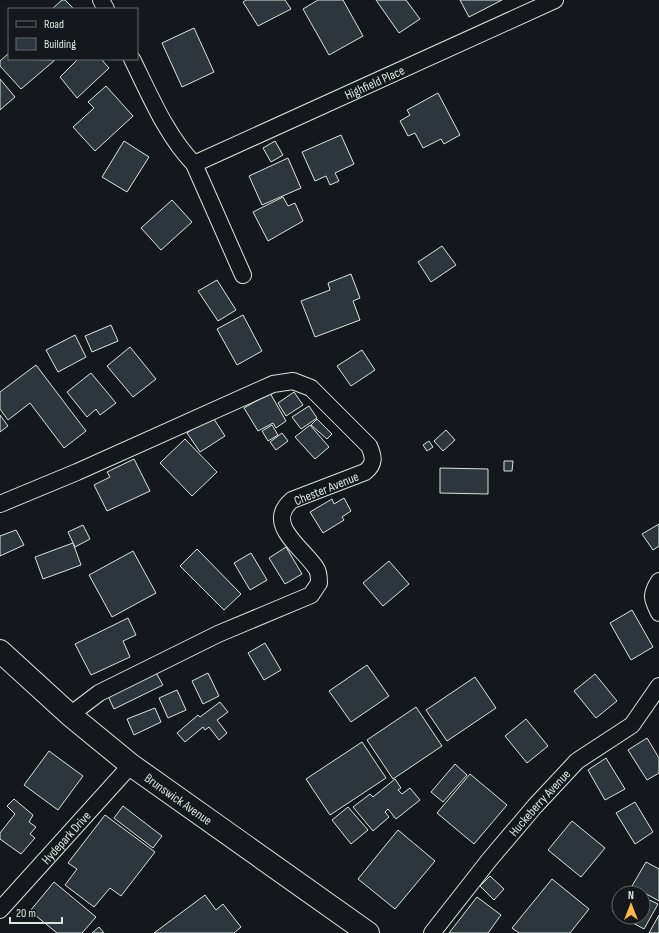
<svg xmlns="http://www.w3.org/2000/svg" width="659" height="933" viewBox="0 0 659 933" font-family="'Sofia Sans Condensed',sans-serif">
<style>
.building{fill:#2c363c;stroke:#d8e6dc}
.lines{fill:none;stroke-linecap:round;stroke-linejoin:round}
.street-casing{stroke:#d8e6dc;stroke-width:18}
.secondary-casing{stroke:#d8e6dc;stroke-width:24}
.street{stroke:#14181c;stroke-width:16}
.secondary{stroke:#14181c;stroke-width:22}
.labels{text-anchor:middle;stroke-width:3;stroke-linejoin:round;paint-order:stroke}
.street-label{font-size:13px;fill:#d8e6dc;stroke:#14181c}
</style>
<rect width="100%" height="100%" fill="#14181c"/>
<g class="building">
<polygon points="62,0 65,0 74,9 52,9"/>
<polygon points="246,0 285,0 291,9 258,26 243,2"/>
<polygon points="318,0 343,0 363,36 329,55 303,9"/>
<polygon points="376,0 406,0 420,19 399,33"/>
<polygon points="460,0 502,0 469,17"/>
<polygon points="194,28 214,72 182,87 162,43"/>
<polygon points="9,53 9,59 55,60 21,89 0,66 0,61"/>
<polygon points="78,59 101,59 109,68 77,98 60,77"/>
<polygon points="0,79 15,97 0,110"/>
<polygon points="106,86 133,116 95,151 73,127 94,108 88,102"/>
<polygon points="438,93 460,135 444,144 441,139 423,148 415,133 408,136 400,121 410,115 407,110"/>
<polygon points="341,135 354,164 335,173 339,181 330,185 326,176 315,181 302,152"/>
<polygon points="124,141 149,157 127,192 102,177"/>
<polygon points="275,141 283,155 271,162 263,148"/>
<polygon points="288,158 301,188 262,205 249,176"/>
<polygon points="283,197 288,206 295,203 303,221 268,241 253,212"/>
<polygon points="172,200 192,222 161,250 141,228"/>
<polygon points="442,246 456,265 431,282 418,262"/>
<polygon points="351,274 360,298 353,301 360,320 315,337 301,301 330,290 328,283"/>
<polygon points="217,280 236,310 218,321 198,291"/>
<polygon points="243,315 262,351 237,365 217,329"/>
<polygon points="111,325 118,341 92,352 85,336"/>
<polygon points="75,335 86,357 58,372 46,350"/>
<polygon points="130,347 156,379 133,397 107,366"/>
<polygon points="362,350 375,370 351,386 337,366"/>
<polygon points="36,365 86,431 64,448 30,403 8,420 0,409 0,392"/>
<polygon points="91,373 116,403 100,415 96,409 87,417 67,392"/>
<polygon points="294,392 303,405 286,416 278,403"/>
<polygon points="270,393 286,421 276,428 273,423 258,431 244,408"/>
<polygon points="309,406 317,418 301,429 292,417"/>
<polygon points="0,415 8,426 0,432"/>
<polygon points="212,416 225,436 200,452 187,433"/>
<polygon points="317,419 332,434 327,439 311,425"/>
<polygon points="272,425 278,435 268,441 262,431"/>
<polygon points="310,425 329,447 315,459 295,437"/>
<polygon points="446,430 455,440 443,451 434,441"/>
<polygon points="282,433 288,441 276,450 270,442"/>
<polygon points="185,439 217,472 192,496 160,463"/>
<polygon points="429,441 433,447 427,451 423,445"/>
<polygon points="134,459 150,491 107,511 94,485 110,477 107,472"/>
<polygon points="504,461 513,461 512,471 504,471"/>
<polygon points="440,468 488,469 488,494 440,493"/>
<polygon points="344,498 351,511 342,517 344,520 323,533 310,512 332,499 334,504"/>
<polygon points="659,524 659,546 653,550 642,534"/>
<polygon points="83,525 90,539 75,547 68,532"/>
<polygon points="16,530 24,545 0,556 0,536"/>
<polygon points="73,543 81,565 43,579 35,557"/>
<polygon points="286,547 302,574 285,584 269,558"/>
<polygon points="197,549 241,594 224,610 180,566"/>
<polygon points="133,551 156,593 112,617 89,575"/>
<polygon points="251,553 267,580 250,590 234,563"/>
<polygon points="389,561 409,584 383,606 363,583"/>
<polygon points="632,610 653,647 631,660 610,623"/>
<polygon points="128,618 136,635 123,641 130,657 91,675 75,644"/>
<polygon points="265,643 281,670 264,680 248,653"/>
<polygon points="367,665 389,696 351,722 329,691"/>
<polygon points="155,671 163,685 114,709 107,694"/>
<polygon points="208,673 219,696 203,704 192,681"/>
<polygon points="595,674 617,701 596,718 574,691"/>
<polygon points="475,677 496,708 447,741 426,710"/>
<polygon points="177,690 186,710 168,718 159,698"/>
<polygon points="220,702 228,712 217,720 227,733 219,740 209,727 205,730 203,727 185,742 177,733 198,715 200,717"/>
<polygon points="416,707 442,746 393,779 367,740"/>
<polygon points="155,708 161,722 134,735 127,719"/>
<polygon points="526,719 548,746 527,763 505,736"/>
<polygon points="647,738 659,758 659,773 647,780 628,750"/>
<polygon points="362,742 386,778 330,815 306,779"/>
<polygon points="49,751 83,776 58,810 24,785"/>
<polygon points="606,758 625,789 605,800 588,770"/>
<polygon points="455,764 467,775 443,802 431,792"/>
<polygon points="470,774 507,805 474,844 437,813"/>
<polygon points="395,779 401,788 398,790 402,794 410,788 420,800 396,819 388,809 385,812 389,817 373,831 353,807 370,794 373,797"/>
<polygon points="14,799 33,815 29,822 36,827 30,834 35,838 21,854 0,839 0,833 15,814 7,806"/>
<polygon points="635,802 653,832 635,844 616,813"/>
<polygon points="123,806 162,836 153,848 114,818"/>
<polygon points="348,807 368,830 351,844 332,820"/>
<polygon points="105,815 155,852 121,896 110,888 94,907 65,885 77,869 68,863"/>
<polygon points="572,821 605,848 581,877 548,850"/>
<polygon points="398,830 435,861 395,909 358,879"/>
<polygon points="646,862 659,869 659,901 632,886"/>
<polygon points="490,876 504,889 494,900 480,886"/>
<polygon points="552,879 589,909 570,933 519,933 512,928"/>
<polygon points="54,882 96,917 82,933 57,933 30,911"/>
<polygon points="627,888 636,893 624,893"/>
<polygon points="205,895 216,910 223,904 241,927 234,933 154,933"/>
<polygon points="477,897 501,915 488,933 449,933"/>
<polygon points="643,897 658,904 644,929 622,917 643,917"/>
<polygon points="619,902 619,916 613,912"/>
<polygon points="659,915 659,933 649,933"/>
<polygon points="99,927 104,933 92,933"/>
</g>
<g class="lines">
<g class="street-casing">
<g id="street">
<polyline points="101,0 106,9"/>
<path d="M 132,59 C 150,95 166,135 194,164 L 243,275"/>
<path id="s1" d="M 194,164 L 555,0"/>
<path d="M 0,504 L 77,472 L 273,384 L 293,381 L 311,388 L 369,446 C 374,457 375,464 365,472 L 292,500 C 264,524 302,547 316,568 C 319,572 319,578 319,583 L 311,595 L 218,634 L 99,693 L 70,715"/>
<path d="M 659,581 C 650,595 652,599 659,613"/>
<path id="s2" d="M 0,910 L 131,765"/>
<path id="s3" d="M 432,933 L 490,859 L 535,806 L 577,761 L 632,725 L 659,686"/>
</g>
</g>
<g class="secondary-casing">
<g id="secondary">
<path id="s4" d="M 0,651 L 70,715 L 131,765 L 368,933"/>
</g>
</g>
<use href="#street" class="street"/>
<use href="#secondary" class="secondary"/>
</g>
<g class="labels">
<g class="street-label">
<text dy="5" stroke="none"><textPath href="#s1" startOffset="198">Highfield Place</textPath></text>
<text transform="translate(326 488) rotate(-22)" y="5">Chester Avenue</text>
<text dy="5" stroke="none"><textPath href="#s4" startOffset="232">Brunswick Avenue</textPath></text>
<text dy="5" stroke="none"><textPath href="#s3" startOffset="169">Huckeberry Avenue</textPath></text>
<text dy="5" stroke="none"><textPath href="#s2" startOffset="98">Hydepark Drive</textPath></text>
</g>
</g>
<rect x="8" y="8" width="130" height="52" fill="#14181c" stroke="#626a69"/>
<rect x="16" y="21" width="20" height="6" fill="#14181c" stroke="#626a69"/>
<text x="44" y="28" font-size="12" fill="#d8e6dc">Road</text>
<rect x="16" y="38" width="20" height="12" fill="#2c363c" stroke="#626a69"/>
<text x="44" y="48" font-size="12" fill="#d8e6dc">Building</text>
<g transform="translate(631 905)"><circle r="19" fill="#14181c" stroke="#626a69"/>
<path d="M0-3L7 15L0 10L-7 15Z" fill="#ffb74d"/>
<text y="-6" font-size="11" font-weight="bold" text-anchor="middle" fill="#d8e6dc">N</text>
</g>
<path d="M10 917v6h52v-6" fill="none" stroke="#d8e6dc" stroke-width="2"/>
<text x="16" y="917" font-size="12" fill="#d8e6dc" stroke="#14181c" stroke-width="3" paint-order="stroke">20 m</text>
</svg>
